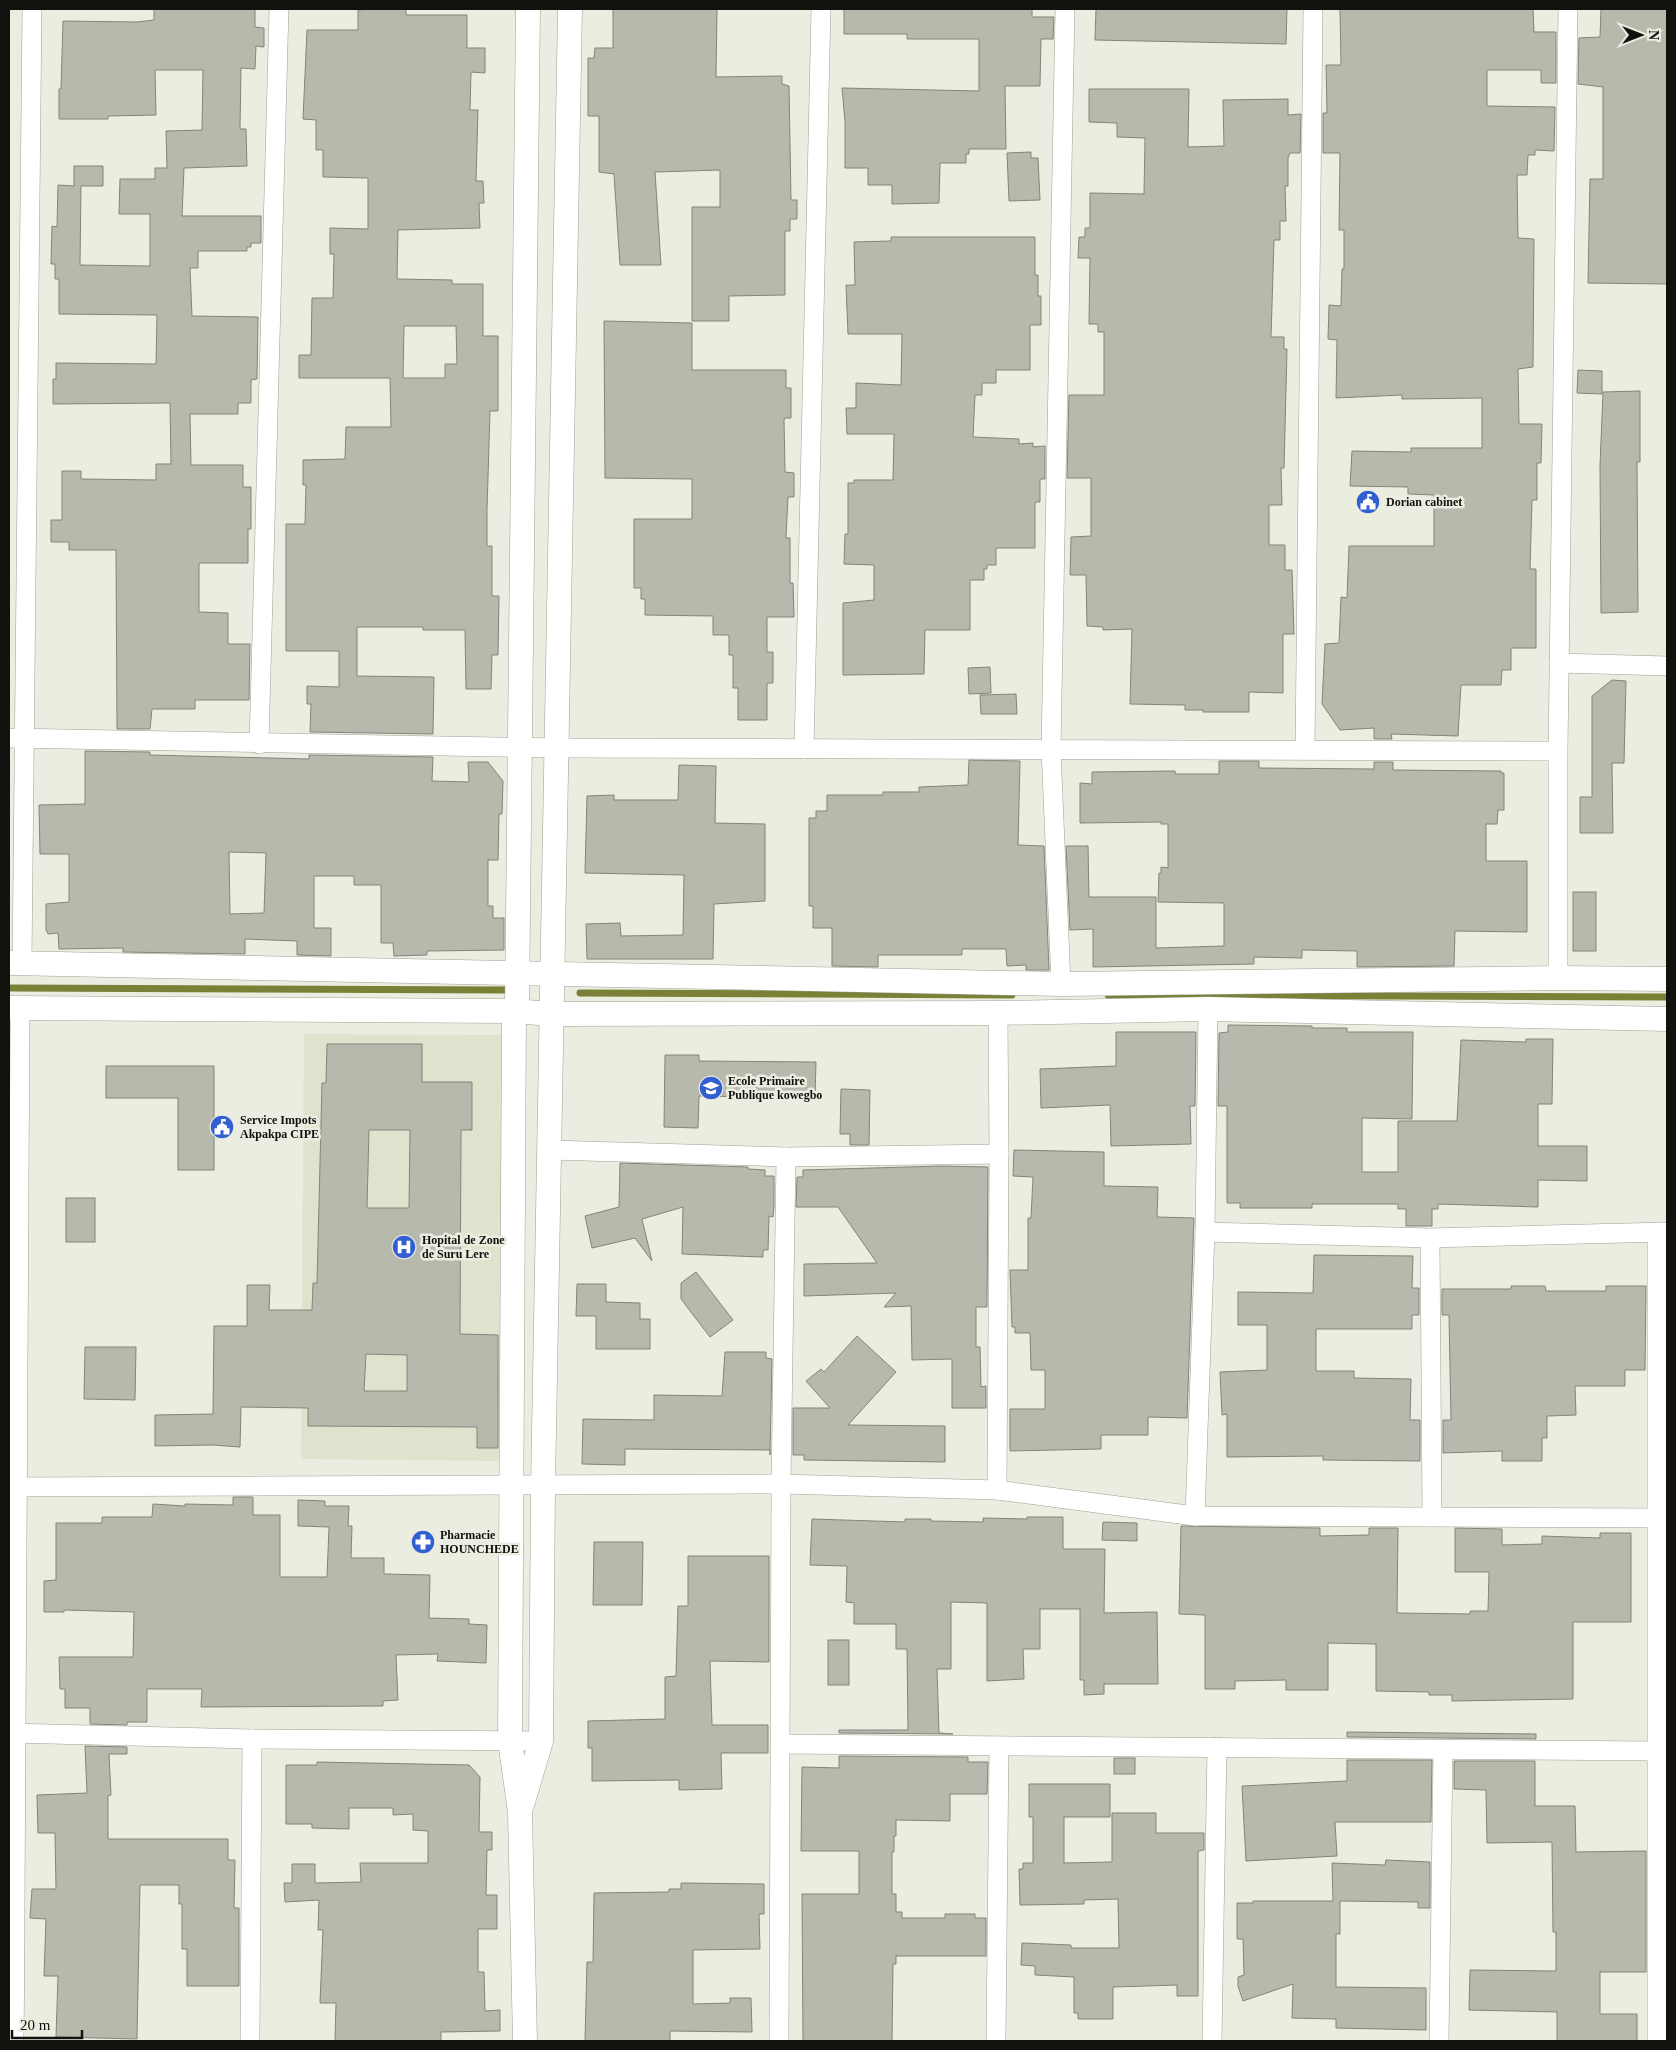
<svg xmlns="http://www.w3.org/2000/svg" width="1676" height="2050" viewBox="0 0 1676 2050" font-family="'Times New Roman',serif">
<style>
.built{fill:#dfe2cd}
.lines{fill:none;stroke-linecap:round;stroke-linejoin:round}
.stream{stroke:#7a8137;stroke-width:7}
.building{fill:#b7b9ac;stroke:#838579;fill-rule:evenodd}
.minor-casing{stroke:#9ea094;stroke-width:20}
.tertiary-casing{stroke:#9ea094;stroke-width:25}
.minor{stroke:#fff;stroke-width:19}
.tertiary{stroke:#fff;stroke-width:24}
.labels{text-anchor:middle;stroke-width:5;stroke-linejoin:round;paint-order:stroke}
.poi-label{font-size:12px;font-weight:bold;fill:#11120e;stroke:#ebede0;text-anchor:start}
</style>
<rect width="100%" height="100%" fill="#ebede0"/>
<polygon class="built" points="304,1034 508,1035 504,1461 301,1459"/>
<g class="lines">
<g class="stream">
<polyline points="9,988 509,990"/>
<polyline points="580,993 1012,995"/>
<polyline points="1108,995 1667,997"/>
</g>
</g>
<g class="building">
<polygon points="154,9 255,9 255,27 264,28 264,47 256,46 255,69 241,68 240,129 246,129 247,166 184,168 182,216 261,216 261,243 251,243 251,247 247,247 247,251 198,251 198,268 190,268 192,316 258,317 257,379 251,380 251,403 238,403 238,414 190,414 191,465 243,465 243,487 251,487 251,529 248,529 248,563 199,563 199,612 228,613 228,644 250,644 249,700 195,700 195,709 152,709 150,729 117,729 116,550 69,550 69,542 51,542 51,520 62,520 62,471 81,471 81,479 156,480 156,464 171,464 170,403 53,404 53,379 56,379 56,363 156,364 157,315 59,314 59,279 55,279 55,264 51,264 52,226 57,227 58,185 74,186 74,166 103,166 103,186 81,186 80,265 150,266 150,214 119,214 120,179 155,179 155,168 167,168 166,131 202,130 203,70 155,70 156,115 108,116 108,119 59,119 59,89 61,89 63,21 137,22 154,20"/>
<path d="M 372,9 L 406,9 L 406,15 L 467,15 L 467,48 L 485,48 L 485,73 L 471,72 L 470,110 L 478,110 L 476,181 L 483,181 L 484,203 L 479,203 L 480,228 L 398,230 L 397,279 L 452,280 L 452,284 L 483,284 L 483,336 L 498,336 L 498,411 L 490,411 L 487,510 L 487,546 L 492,546 L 492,596 L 499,596 L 498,655 L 492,655 L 491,689 L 466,689 L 465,630 L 423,630 L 423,627 L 357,627 L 357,676 L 434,677 L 433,734 L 310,732 L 311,704 L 307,704 L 307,686 L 339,687 L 339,651 L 286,651 L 286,524 L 305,524 L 306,485 L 303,485 L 303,460 L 345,459 L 346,427 L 391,427 L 390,378 L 299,378 L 299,355 L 311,355 L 312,298 L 333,298 L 334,254 L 330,254 L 330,228 L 368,229 L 368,178 L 323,177 L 323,150 L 316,150 L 316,120 L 303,119 L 307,30 L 358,30 L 358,10 ZM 404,326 L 456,326 L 457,364 L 445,364 L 445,378 L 403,378 Z"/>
<polygon points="613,9 717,9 716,77 782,76 782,84 789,86 791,200 797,200 797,219 790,219 790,231 785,231 785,295 729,296 729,321 692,321 692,207 720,207 720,170 655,172 661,265 620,265 614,174 599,172 599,116 588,116 588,58 594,58 595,48 613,48"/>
<polygon points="844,9 1032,9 1032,17 1054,17 1053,39 1041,39 1040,86 1005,86 1006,149 969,149 969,154 966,154 966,163 940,163 939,203 892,204 892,185 868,185 868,168 845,168 845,121 842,88 979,91 979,39 907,39 907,34 844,34"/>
<polygon points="1096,9 1287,9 1286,44 1095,40"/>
<polygon points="1340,9 1533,9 1534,32 1556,32 1556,83 1541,83 1541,70 1487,70 1487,106 1555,107 1554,151 1535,150 1535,155 1528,155 1527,175 1517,175 1518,238 1534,239 1533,367 1518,369 1519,424 1542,424 1541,463 1537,463 1537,500 1532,500 1530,569 1536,569 1536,648 1511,648 1511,670 1502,670 1501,685 1461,685 1458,736 1391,734 1392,739 1374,739 1374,728 1340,730 1322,704 1325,644 1339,643 1341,597 1347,598 1349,546 1434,546 1434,495 1408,494 1408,487 1350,486 1352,451 1411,452 1411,448 1482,448 1482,398 1402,399 1402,395 1336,398 1337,340 1328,339 1329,305 1341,306 1342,269 1344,269 1344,230 1339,230 1340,153 1323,153 1323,113 1327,113 1326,65 1341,65"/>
<polygon points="1601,9 1667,9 1667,284 1588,283 1590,179 1603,179 1603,87 1578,84 1579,38 1600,37"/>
<polygon points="1089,89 1189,89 1188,147 1224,146 1223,100 1288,99 1288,115 1301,114 1300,153 1290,153 1288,158 1288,186 1285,186 1286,221 1280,221 1280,240 1274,240 1271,337 1284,337 1284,349 1287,349 1286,389 1284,468 1281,468 1282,505 1269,505 1269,545 1285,545 1285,570 1292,570 1294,634 1283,634 1283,693 1249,692 1249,712 1203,712 1203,710 1185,710 1185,705 1130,704 1132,629 1103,630 1103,627 1087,626 1086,575 1070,575 1071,537 1091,536 1091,478 1067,478 1069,395 1104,395 1104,332 1098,332 1098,324 1089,324 1090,258 1078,258 1079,237 1085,237 1085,228 1090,228 1090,193 1144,194 1145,138 1117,137 1117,123 1089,122"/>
<polygon points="1031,152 1031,158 1038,158 1040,200 1009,201 1007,153"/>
<polygon points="891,237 1035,237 1035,275 1038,275 1038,296 1041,296 1041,325 1030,325 1030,370 996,370 996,383 982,383 982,395 975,395 973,437 1019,439 1019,444 1033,443 1033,447 1045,446 1045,479 1040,479 1040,502 1035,502 1035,548 996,548 996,565 987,565 987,569 984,569 984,580 970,580 970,630 925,630 924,674 843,675 843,603 874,600 874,565 844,564 845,534 848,534 848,483 854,483 854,480 893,480 894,434 847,434 846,408 856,408 856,383 901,385 902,334 848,334 846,285 855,285 854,242 891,241"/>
<polygon points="604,321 692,323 692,370 786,370 786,388 791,388 791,418 785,418 784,420 785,472 794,473 794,497 788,497 786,538 790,538 790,583 793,583 794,617 767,617 767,652 773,652 773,683 767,683 767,720 738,720 738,688 733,688 733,655 729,655 729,635 713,635 713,616 645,615 645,599 641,599 641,588 634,588 634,519 692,519 692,479 605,478"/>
<polygon points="1578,370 1602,371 1602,394 1577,393"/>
<polygon points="1640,391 1640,462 1637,462 1638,612 1601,613 1600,466 1603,392"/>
<polygon points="990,667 991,693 969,694 968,668"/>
<polygon points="1612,680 1626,681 1624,763 1612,763 1613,833 1580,833 1580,797 1592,797 1592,696"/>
<polygon points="1016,694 1017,714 981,714 980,695"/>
<path d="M 85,751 L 150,752 L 150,755 L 309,759 L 309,755 L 433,757 L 432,781 L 469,782 L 468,762 L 488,762 L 503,781 L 502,814 L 499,814 L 498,860 L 488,860 L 488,906 L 493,906 L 493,918 L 504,918 L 504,950 L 427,951 L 427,955 L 394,956 L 393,943 L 381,943 L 381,885 L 354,885 L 354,876 L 314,876 L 314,928 L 331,928 L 331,956 L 297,955 L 297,941 L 245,939 L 245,954 L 123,952 L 123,948 L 59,949 L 58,933 L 48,934 L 46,930 L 46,904 L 69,902 L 69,854 L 40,854 L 39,805 L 85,804 ZM 229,852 L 266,853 L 264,913 L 230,914 Z"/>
<polygon points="969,760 1020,761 1018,845 1044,846 1049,970 1026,970 1026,965 1007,966 1006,949 962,949 962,955 878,955 878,967 832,966 832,928 813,928 813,906 809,906 809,818 816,818 816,811 827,811 827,795 883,795 883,792 919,792 919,787 968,785"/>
<polygon points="1219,761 1259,761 1259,768 1374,769 1374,762 1393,762 1393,770 1501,771 1501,773 1504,773 1504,810 1498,810 1497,824 1486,824 1486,861 1527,861 1527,932 1455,931 1454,966 1357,967 1357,951 1302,950 1302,958 1254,957 1254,964 1093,967 1093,929 1070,930 1066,846 1088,846 1089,897 1156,897 1156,948 1224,946 1224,903 1158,902 1159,873 1161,873 1161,867 1168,868 1168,824 1161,824 1161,822 1080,823 1080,783 1092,784 1092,772 1175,771 1175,774 1219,774"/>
<polygon points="679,765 716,766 715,823 765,824 765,901 714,904 713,959 587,959 586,924 620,923 621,936 683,935 684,875 585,873 587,796 614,795 614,800 678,800"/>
<rect x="1573" y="892" width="23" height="59"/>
<polygon points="1228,1025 1312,1026 1312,1028 1347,1028 1347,1032 1413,1032 1412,1119 1362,1118 1362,1172 1398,1172 1398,1121 1457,1121 1461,1040 1526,1042 1526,1039 1553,1039 1552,1104 1538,1104 1538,1146 1587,1146 1587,1181 1538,1180 1538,1207 1438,1204 1438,1209 1432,1209 1432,1226 1406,1226 1406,1209 1398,1209 1398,1204 1312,1204 1312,1208 1240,1208 1240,1203 1227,1203 1227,1106 1218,1106 1219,1033 1228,1032"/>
<polygon points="1116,1032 1196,1032 1195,1106 1190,1106 1191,1144 1111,1146 1110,1105 1041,1108 1040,1069 1116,1066"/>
<path d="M 327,1044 L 422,1044 L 422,1082 L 472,1082 L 472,1130 L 461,1130 L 460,1334 L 498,1335 L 498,1448 L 477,1448 L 477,1427 L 308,1426 L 308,1408 L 241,1407 L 240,1447 L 212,1445 L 155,1446 L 155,1415 L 213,1414 L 214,1326 L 247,1326 L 247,1285 L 270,1285 L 269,1310 L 312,1310 L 313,1283 L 317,1283 L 322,1083 L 326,1083 ZM 369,1130 L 410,1130 L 409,1208 L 367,1208 ZM 366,1354 L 407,1355 L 407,1391 L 364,1391 Z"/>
<polygon points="665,1055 699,1055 699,1061 816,1062 815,1098 699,1096 698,1128 664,1127"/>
<polygon points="106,1066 214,1066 214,1170 178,1170 178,1098 106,1098"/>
<polygon points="841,1089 870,1090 869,1145 850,1145 850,1134 840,1134"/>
<polygon points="1014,1150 1104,1152 1104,1186 1158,1187 1157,1217 1194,1218 1187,1418 1148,1417 1148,1435 1101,1435 1101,1449 1010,1451 1010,1409 1045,1409 1045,1370 1031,1370 1030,1333 1015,1333 1015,1327 1012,1327 1010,1270 1028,1270 1028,1218 1031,1218 1033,1177 1013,1176"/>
<polygon points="620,1163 748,1167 748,1169 765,1170 765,1176 774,1176 774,1207 773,1217 769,1216 768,1250 763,1250 763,1257 682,1254 683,1207 642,1219 652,1261 635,1238 592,1248 585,1216 619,1207"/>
<polygon points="941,1166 988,1167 987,1307 976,1307 976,1347 980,1347 981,1387 986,1386 986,1408 952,1408 952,1359 912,1360 911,1306 884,1307 896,1293 804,1296 804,1264 877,1263 838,1207 796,1207 797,1177 803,1177 803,1170"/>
<rect x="66" y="1198" width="29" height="44"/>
<polygon points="1314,1255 1413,1256 1412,1288 1419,1288 1419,1315 1412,1315 1412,1329 1316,1329 1316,1371 1354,1371 1354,1378 1411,1379 1410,1420 1420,1420 1420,1461 1323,1460 1323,1456 1227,1457 1227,1414 1222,1415 1220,1372 1267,1370 1267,1325 1238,1325 1238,1292 1313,1293"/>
<polygon points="696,1272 733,1320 710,1337 681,1299 681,1283"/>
<polygon points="577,1284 606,1284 606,1302 640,1303 640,1319 650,1319 650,1349 596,1349 596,1316 576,1316"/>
<polygon points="1511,1286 1545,1286 1546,1291 1606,1291 1606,1286 1646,1286 1645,1370 1625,1370 1625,1386 1575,1386 1576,1415 1547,1416 1547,1438 1542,1438 1542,1461 1502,1461 1502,1451 1443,1453 1443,1420 1451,1420 1449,1315 1442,1315 1442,1289 1511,1289"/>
<polygon points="857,1336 896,1372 848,1425 945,1426 945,1462 804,1460 804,1455 793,1455 793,1408 830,1408 806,1381 821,1369 824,1372"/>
<polygon points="85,1347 136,1347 135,1400 84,1399"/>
<polygon points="725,1352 766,1352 766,1358 772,1359 770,1455 770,1450 625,1449 625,1465 582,1464 583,1419 654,1420 654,1395 722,1396"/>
<polygon points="233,1497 253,1497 253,1515 280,1515 280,1577 327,1577 329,1527 298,1526 298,1500 325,1501 325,1506 349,1506 348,1526 352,1526 351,1558 384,1558 384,1574 430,1575 429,1618 469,1619 469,1624 487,1625 486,1663 437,1661 438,1654 396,1655 398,1700 383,1701 383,1706 201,1707 202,1689 147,1689 147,1722 127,1722 127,1725 90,1724 90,1708 65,1708 65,1689 60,1689 59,1657 133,1657 134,1612 64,1610 64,1612 44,1612 44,1581 56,1580 56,1523 102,1523 102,1517 152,1517 153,1504 185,1506 185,1504 233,1505"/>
<polygon points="1027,1517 1063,1517 1063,1549 1105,1549 1104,1613 1157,1612 1158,1684 1104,1684 1104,1694 1084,1695 1084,1680 1080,1680 1080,1609 1040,1609 1040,1649 1023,1649 1024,1679 987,1681 987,1603 951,1602 951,1669 937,1669 939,1733 953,1734 839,1733 839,1730 908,1730 907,1649 896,1649 896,1624 854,1624 854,1603 846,1602 847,1566 810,1565 812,1519 905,1522 905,1519 931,1519 931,1521 983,1522 983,1518 1027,1519"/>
<polygon points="1103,1522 1137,1523 1137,1541 1102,1540"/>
<polygon points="1181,1526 1320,1528 1320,1536 1369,1535 1369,1528 1398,1528 1397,1613 1470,1614 1470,1611 1488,1611 1489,1572 1455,1572 1455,1528 1502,1529 1502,1545 1542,1544 1542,1536 1600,1538 1600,1533 1631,1533 1631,1622 1573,1622 1573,1699 1452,1701 1452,1695 1429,1695 1429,1692 1376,1691 1376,1644 1328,1643 1328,1690 1286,1690 1286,1680 1235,1681 1235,1689 1205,1689 1205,1615 1179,1614"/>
<polygon points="594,1542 643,1542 642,1605 593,1605"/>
<polygon points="688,1556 769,1556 769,1662 710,1661 712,1725 768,1725 768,1753 721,1753 722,1789 679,1790 679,1780 592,1781 592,1748 588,1748 588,1721 665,1719 665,1677 676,1676 678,1606 688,1606"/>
<rect x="828" y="1640" width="21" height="45"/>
<polygon points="1347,1732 1536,1734 1536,1739 1347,1737"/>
<polygon points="85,1746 127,1747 127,1754 109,1754 111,1795 108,1796 108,1839 228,1839 228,1860 235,1860 234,1908 239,1908 239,1986 187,1986 187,1949 182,1949 182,1904 179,1904 179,1885 140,1885 137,2039 56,2037 58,1976 44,1976 46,1919 30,1918 32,1889 56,1889 55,1833 38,1833 37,1795 87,1793"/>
<polygon points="839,1756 968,1757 968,1762 988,1762 987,1794 950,1794 950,1821 896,1820 896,1836 894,1836 894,1852 892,1852 892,1894 896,1894 896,1912 902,1912 902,1918 945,1918 945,1914 975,1914 975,1918 986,1918 986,1956 896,1956 896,1964 893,1964 892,2041 803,2041 802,1894 859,1894 859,1851 801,1851 802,1767 839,1768"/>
<rect x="1114" y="1758" width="21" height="16"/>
<polygon points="1347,1760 1432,1760 1431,1822 1335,1822 1337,1856 1246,1861 1242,1786 1347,1781"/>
<polygon points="1454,1761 1535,1761 1535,1806 1575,1806 1576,1852 1646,1851 1646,1972 1600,1972 1600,2014 1637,2014 1637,2041 1557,2041 1557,2012 1469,2010 1470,1970 1556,1971 1556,1932 1553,1932 1552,1842 1487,1843 1486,1790 1454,1789"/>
<polygon points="317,1762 469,1765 480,1777 479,1832 492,1832 492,1850 487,1850 486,1895 497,1895 497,1929 478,1929 478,1972 484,1972 485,2011 500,2010 500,2031 441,2032 441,2041 335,2041 336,2003 320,2003 323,1930 318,1930 319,1900 285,1902 284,1883 292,1883 292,1864 315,1864 315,1883 361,1882 360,1863 428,1863 428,1831 413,1830 413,1814 393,1815 393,1808 349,1808 349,1829 312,1828 312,1824 286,1824 286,1765 317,1765"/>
<polygon points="1029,1784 1110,1784 1110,1817 1064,1817 1064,1863 1112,1862 1112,1813 1156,1813 1156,1833 1204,1833 1204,1850 1198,1851 1198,1996 1177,1996 1177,1985 1113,1987 1113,2019 1078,2019 1078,2013 1074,2013 1074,1977 1035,1975 1035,1966 1021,1965 1022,1943 1071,1945 1071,1948 1119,1948 1118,1899 1084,1900 1084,1904 1020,1905 1019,1869 1023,1869 1023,1863 1033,1863 1033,1817 1029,1817"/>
<polygon points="1386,1860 1430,1862 1430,1908 1418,1908 1418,1902 1340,1901 1340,1934 1336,1934 1336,1987 1426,1988 1426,2030 1336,2028 1336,2019 1292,2018 1293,1984 1243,2001 1238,1986 1238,1977 1244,1975 1243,1939 1237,1939 1237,1903 1253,1903 1253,1901 1333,1901 1332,1863 1385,1865"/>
<polygon points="681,1883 764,1884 764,1914 759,1914 760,1949 693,1950 693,2004 730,2003 730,1998 751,1998 752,2032 670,2031 670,2041 585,2041 587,1962 593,1962 594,1893 669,1892 669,1889 681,1889"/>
</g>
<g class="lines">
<g class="minor-casing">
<g id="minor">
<polyline points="1559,663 1667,666"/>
<polyline points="9,738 556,748 1558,751"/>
<polyline points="259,744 279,9"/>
<polyline points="804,749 821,9"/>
<polyline points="1305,750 1313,9"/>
<polyline points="22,963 32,9"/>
<polyline points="1558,978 1558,751 1568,9"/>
<polyline points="1061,984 1051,749 1065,9"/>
<polyline points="550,1150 786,1157 999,1154"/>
<polyline points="1205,1232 1430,1238 1667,1232"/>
<polyline points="1430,1238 1432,1516"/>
<polyline points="9,1487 781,1484 997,1490 1195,1516 1667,1518"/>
<polyline points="997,1490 999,1154 998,1013"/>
<polyline points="1195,1516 1205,1232 1208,1009"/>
<polyline points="9,1733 252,1739 541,1741"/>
<polyline points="781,1744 1656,1751"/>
<path d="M 14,2041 C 18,1697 17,1353 20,1008"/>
<polyline points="250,2041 252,1739"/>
<polyline points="779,2041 781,1484 786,1157"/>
<polyline points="996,2041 999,1746"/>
<polyline points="1212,2041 1217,1747"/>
<polyline points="1439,2041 1443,1749"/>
<polyline points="1657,2041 1657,1232"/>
</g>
</g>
<g class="tertiary-casing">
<g id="tertiary">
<polyline points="9,963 1061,984 1558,978 1667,979"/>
<polyline points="9,1008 514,1011 551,1014 998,1013 1208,1009 1667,1019"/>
<polyline points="522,1805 541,1741 543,1486 570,9"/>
<polyline points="525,2041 520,1812 510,1741 514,1011 517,1006 528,9"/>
</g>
</g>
<use href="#minor" class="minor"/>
<use href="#tertiary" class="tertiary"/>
</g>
<defs>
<g id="civic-disc" transform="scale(1.25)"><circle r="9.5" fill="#3260d0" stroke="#ebede0"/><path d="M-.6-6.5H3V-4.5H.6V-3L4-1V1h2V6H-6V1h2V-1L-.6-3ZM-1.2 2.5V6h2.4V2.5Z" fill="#fff"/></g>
<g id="school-disc" transform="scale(1.25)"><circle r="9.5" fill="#3260d0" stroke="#ebede0"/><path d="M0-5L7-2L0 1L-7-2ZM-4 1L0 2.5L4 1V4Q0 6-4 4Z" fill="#fff"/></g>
<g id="hospital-disc" transform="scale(1.25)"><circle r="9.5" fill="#3260d0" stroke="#ebede0"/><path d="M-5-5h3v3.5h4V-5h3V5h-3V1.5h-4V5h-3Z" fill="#fff"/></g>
<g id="pharmacy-disc" transform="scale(1.25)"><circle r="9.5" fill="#3260d0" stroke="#ebede0"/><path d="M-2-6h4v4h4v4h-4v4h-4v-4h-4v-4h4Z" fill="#fff"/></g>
</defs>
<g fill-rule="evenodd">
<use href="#civic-disc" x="1368" y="502"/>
<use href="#school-disc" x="711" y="1088"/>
<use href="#civic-disc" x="222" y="1127"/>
<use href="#hospital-disc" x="404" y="1247"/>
<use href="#pharmacy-disc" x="423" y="1542"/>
</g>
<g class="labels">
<g class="poi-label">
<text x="1386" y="506">Dorian cabinet</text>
<text x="728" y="1085">Ecole Primaire<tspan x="728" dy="14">Publique kowegbo</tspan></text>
<text x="240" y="1124">Service Impots<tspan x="240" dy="14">Akpakpa CIPE</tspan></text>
<text x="422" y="1244">Hopital de Zone<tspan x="422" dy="14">de Suru Lere</tspan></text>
<text x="440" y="1539">Pharmacie<tspan x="440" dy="14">HOUNCHEDE</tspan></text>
</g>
</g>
<rect width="1676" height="2050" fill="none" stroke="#11120e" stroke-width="20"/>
<g transform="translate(1641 35) rotate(90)" stroke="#ebede0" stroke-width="4" paint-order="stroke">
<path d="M0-4L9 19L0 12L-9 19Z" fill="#11120e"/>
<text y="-8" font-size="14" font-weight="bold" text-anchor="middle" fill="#11120e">N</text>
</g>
<path d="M12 2030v8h70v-8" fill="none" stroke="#11120e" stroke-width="2.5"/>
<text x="20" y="2030" font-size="15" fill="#11120e" stroke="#ebede0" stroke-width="4" paint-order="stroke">20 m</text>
</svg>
